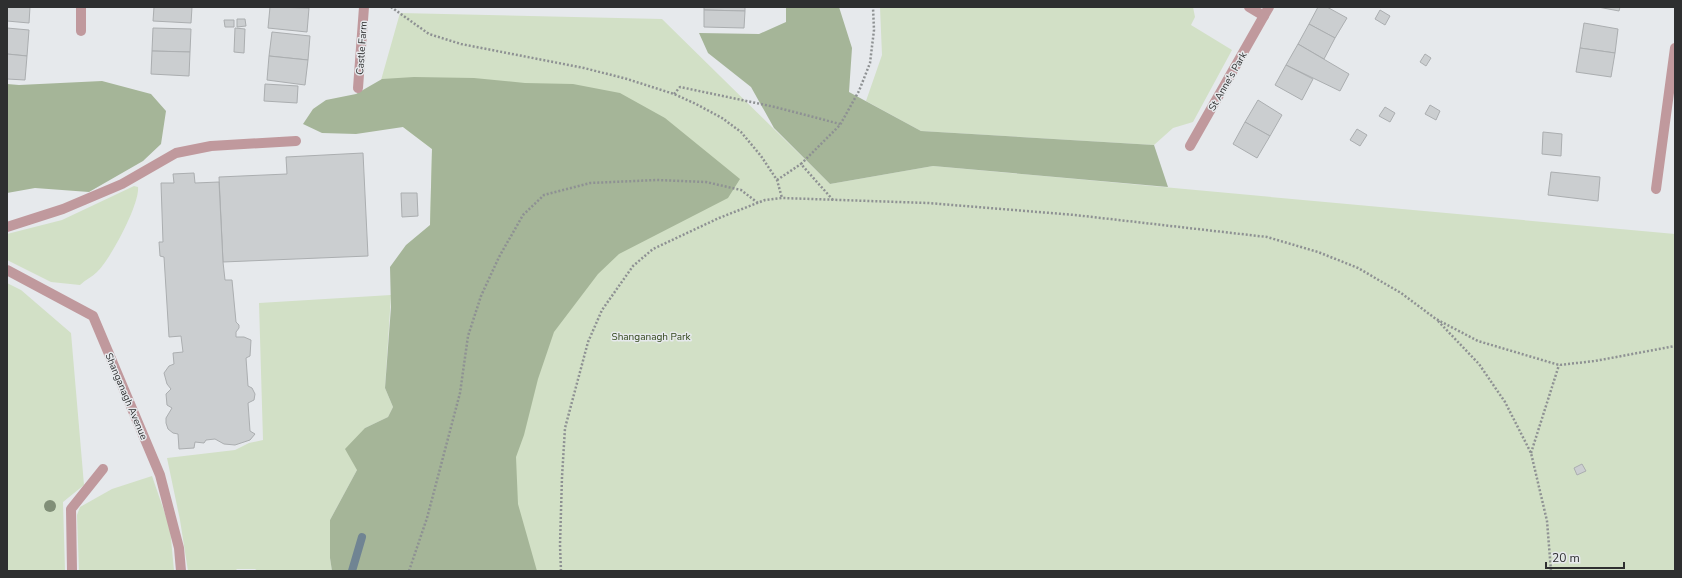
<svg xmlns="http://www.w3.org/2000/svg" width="1682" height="578" viewBox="0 0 1682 578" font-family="'Nunito Sans',sans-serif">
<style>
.green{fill:#d2e0c6}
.forest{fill:#a5b598}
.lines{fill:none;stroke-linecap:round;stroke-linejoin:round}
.stream{stroke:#708493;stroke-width:8}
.building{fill:#cbced0;stroke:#abaeb0}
.path{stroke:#8e9193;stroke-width:2.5;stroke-dasharray:2 2;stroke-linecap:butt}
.service{stroke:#c0999d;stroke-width:10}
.minor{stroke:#c0999d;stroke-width:10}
.tree{fill:#818f78}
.labels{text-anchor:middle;stroke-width:3;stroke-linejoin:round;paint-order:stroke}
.street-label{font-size:10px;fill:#2e2f30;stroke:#e6e9ec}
.park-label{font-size:10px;fill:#2f4519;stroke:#e6e9ec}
</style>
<rect width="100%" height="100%" fill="#e6e9ec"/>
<g class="green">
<polygon points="880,7 1193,7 1195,17 1191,25 1232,50 1193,122 1173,128 1154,145 921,131 866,101 882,55"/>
<polygon points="400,13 662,19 830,184 933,166 1675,234 1675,571 382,571 430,225 432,149 374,105"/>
<path d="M 134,186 L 138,187 C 140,204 110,260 97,272 C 92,277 85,280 80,285 L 51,282 L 7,260 L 7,234 L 62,220 Z"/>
<polygon points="7,283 21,290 71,333 84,485 63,502 65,571 7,571"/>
<polygon points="391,295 385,388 393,407 388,417 365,428 357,470 330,520 330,558 332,571 258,571 255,569 237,569 235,571 188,571 180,520 167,458 235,450 249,443 263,440 259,303"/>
<polygon points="152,476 170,528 174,571 79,571 77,515 80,507 112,489"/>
</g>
<g class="forest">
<polygon points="786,7 839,7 852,48 849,92 921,131 1154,145 1168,187 933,166 830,184 774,128 751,87 708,53 699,33 759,34 786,22"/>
<polygon points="414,77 474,78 525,83 573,84 620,93 665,118 740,179 728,198 619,254 598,274 554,332 538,379 524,435 516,457 518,504 537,571 332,571 330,558 330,520 357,470 345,449 365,428 388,417 393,407 385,388 391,307 390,267 406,245 430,225 432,149 403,127 356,134 322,133 303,124 313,109 326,100 356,94 382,79"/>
<polygon points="102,81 151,94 166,111 161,144 143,161 89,192 35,188 7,193 7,84 19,85"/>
</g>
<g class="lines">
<polyline class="stream" points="352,571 362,537"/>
</g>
<g class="building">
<polygon points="7,7 30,7 29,23 7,21"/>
<polygon points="154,7 192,7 191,23 153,21"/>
<polygon points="270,7 309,8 307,32 268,28"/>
<polygon points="704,7 745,7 745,11 704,10"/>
<polygon points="1318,7 1327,7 1347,18 1335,38 1309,24"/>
<polygon points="1598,7 1620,7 1619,11"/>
<polygon points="704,10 745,11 744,28 704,27"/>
<polygon points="1380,10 1390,16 1385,25 1375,19"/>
<polygon points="237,19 245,19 246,26 237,27"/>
<polygon points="224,20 234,20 234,27 225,27"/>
<polygon points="1584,23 1618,29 1615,53 1580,48"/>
<polygon points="1309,24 1335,38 1324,59 1298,44"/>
<polygon points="7,28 29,30 27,56 7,54"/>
<polygon points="153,28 191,29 190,52 152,51"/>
<polygon points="235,28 245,29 244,53 234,52"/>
<polygon points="272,32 310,36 308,60 269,56"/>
<polygon points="1298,44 1349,74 1340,91 1286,65"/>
<polygon points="1580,48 1615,53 1611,77 1576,72"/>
<polygon points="152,51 190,52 189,76 151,74"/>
<polygon points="7,54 27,56 25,80 7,79"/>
<polygon points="1425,54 1431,58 1426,66 1420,62"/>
<polygon points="269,56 308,60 305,85 267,80"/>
<polygon points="1286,65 1313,79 1302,100 1275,85"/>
<polygon points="265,84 298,86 297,103 264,101"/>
<polygon points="1258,100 1282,115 1270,136 1245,122"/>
<polygon points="1430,105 1440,111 1436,120 1425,114"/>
<polygon points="1385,107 1395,113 1390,122 1379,116"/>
<polygon points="1245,122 1270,136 1257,158 1233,144"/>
<polygon points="1357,129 1367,135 1360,146 1350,140"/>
<polygon points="1543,132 1562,134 1561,156 1542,154"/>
<polygon points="363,153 368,256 223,262 219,177 287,174 286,157"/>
<polygon points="1551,172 1600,177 1598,201 1548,195"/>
<polygon points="194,173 195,183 219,182 223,262 225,280 232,280 236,322 239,325 239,328 236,332 236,337 244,337 251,340 250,356 246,358 248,386 252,388 255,394 254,400 248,403 250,431 255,434 250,440 235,445 224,444 215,439 206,440 204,443 195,442 194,448 179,449 178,434 173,433 168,429 166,423 166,418 172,408 167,405 166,394 171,389 167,384 164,373 169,366 174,364 173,353 183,352 181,336 169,337 164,257 160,256 159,242 163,242 161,183 174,183 173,174"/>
<polygon points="401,193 417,193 418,216 402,217"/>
<polygon points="1582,464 1586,471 1577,475 1574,468"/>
</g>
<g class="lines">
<g class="path">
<polyline points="391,7 429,34 461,44 584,68 627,79 674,94 696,104 722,118 741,132 761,156 777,180 782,198"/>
<polyline points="674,94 680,87 775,107 840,124"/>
<polyline points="777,180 801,164"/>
<polyline points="833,200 801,164 840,125 859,91 870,63 874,30 873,7"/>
<polyline points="1438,321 1479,364 1505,402 1531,453 1547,521 1551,571"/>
<polyline points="1531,453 1559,365"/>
<polyline points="409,571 427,518 460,393 468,336 481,296 499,257 523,215 544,195 590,183 657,180 706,182 741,190 758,203"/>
<polyline points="561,571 560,545 562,477 565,428 588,342 602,310 633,266 653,249 719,218 765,200 782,198 928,203 1075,215 1267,237 1318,252 1358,268 1401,293 1436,319 1478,341 1559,365 1595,361 1675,346"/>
</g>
<g class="service">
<polyline points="7,227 63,209 122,184 176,153 211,146 296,141"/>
<polyline points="7,270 93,316 160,475 179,548 181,571"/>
<polyline points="72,571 71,509 103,469"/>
</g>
<g class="minor">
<polyline points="1249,7 1264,16"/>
<polyline points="81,31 81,7"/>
<polyline points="358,88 364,7"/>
<polyline points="1190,146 1269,7"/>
<polyline points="1656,189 1675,48"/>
</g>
</g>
<circle class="tree" cx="50" cy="506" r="6"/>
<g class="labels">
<g class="street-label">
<text transform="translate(361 48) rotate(-86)" y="4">Castle Farm</text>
<text transform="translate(1227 81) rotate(-60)" y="4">St Anne's Park</text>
<text transform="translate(127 396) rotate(67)" y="4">Shanganagh Avenue</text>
</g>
<g class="park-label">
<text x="651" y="340">Shanganagh Park</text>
</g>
</g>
<rect width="1682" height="578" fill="none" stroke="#2e2f30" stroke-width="16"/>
<path d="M1546 562v6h78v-6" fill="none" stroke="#2e2f30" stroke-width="2"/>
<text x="1552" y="562" font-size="12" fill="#2e2f30" stroke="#e6e9ec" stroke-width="3" paint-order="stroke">20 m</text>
</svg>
